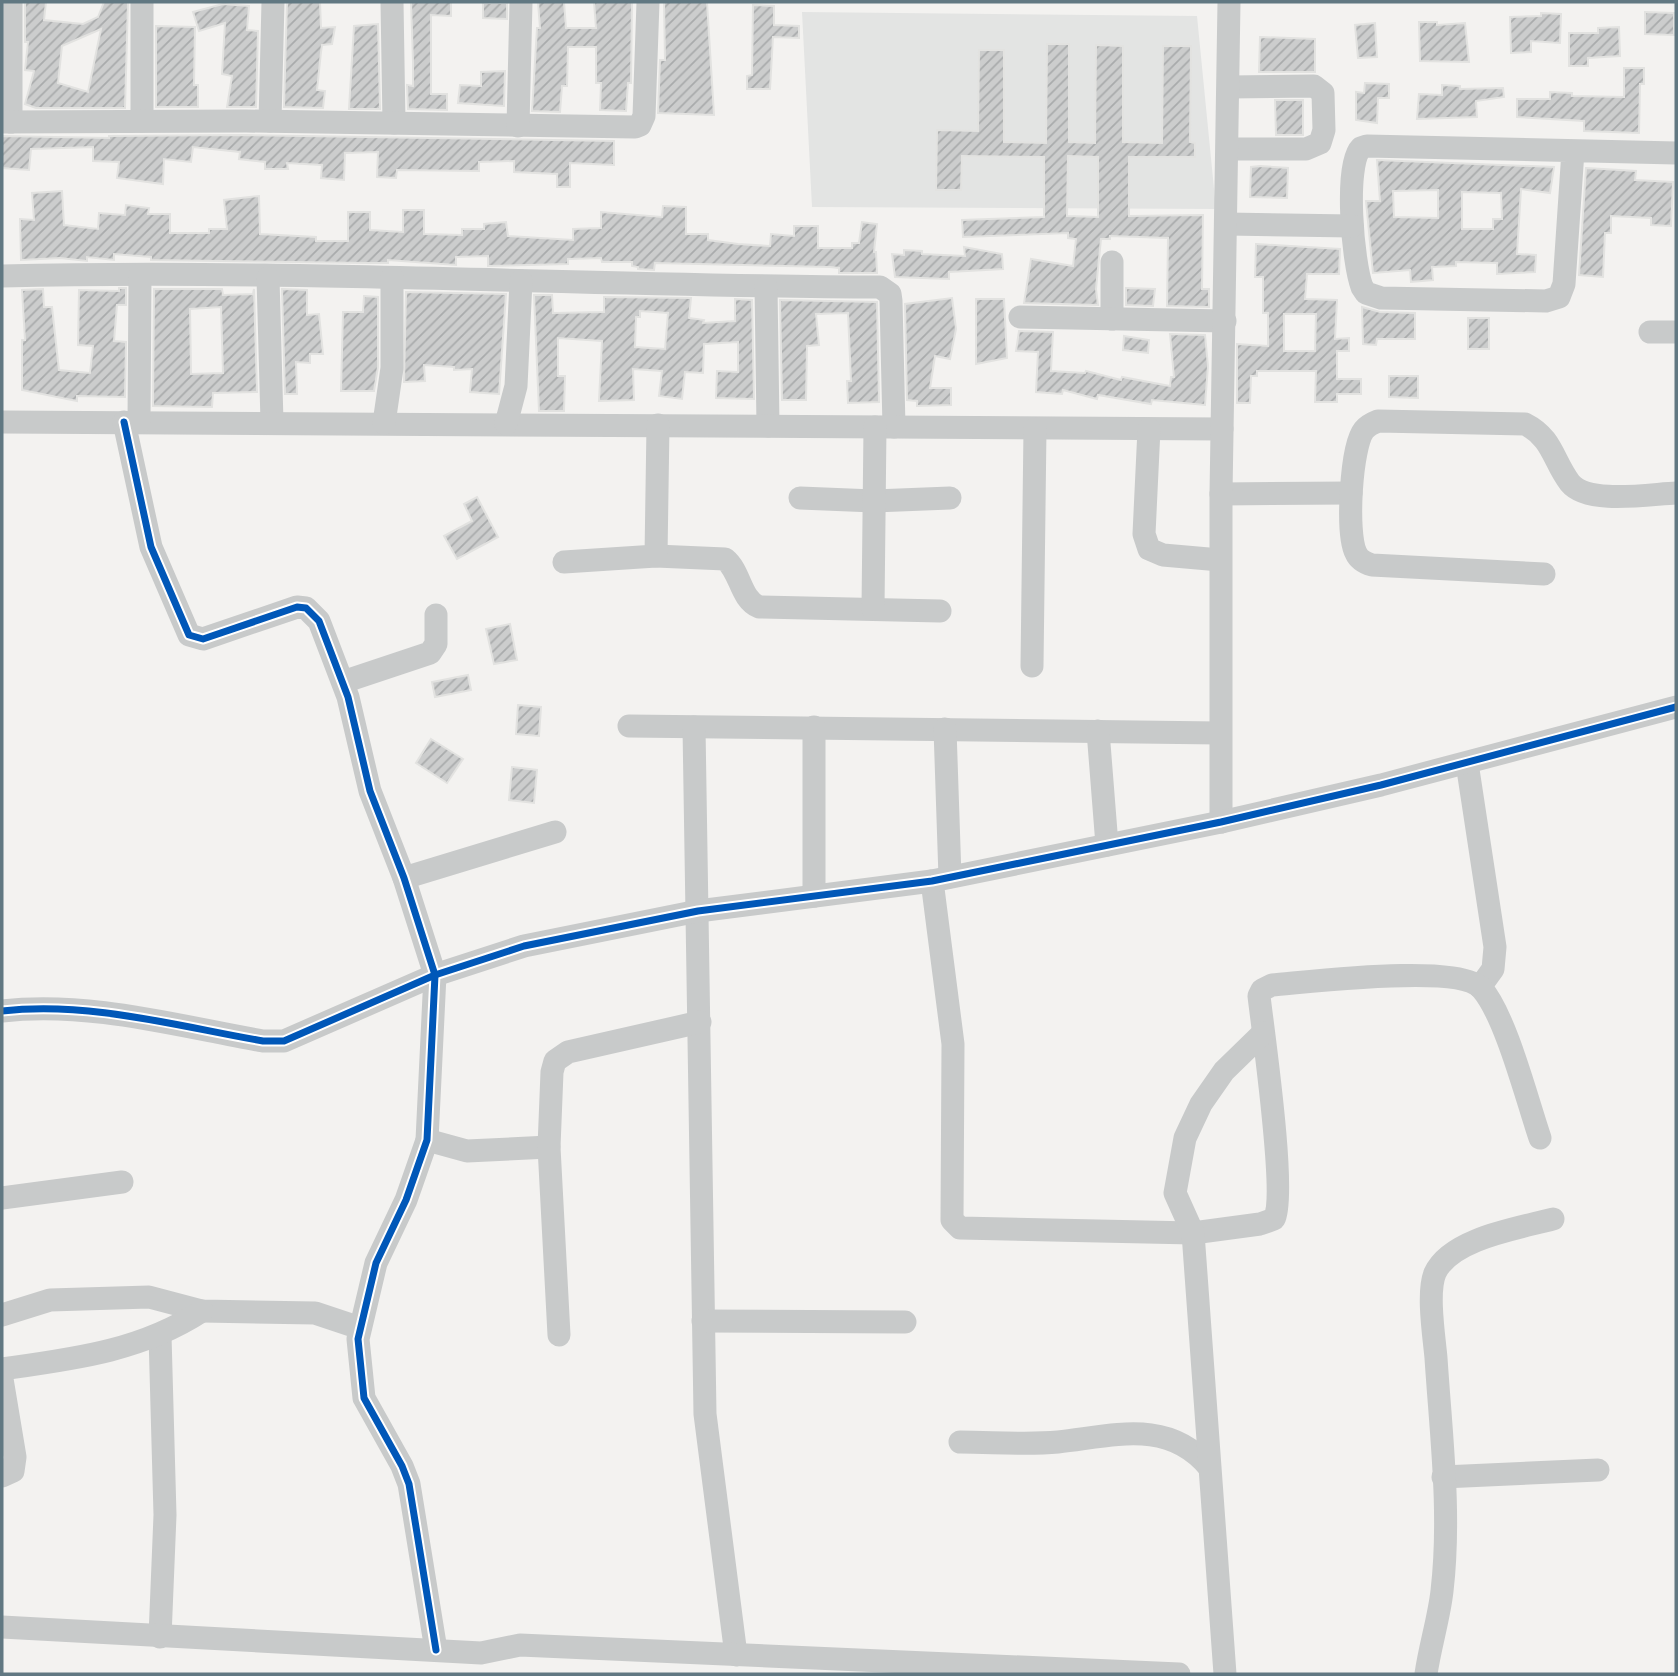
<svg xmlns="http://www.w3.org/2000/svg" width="1678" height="1676" viewBox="0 0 1678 1676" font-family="'Alegreya Sans',sans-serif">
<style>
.built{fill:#e3e4e3}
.building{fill:url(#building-hatch);stroke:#e2e2e0;stroke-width:2;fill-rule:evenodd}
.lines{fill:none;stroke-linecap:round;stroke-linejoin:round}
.minor{stroke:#c8caca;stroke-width:23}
.cycleway-casing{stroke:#fff;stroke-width:11}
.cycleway{stroke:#0057b8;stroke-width:7}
</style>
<defs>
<pattern id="building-hatch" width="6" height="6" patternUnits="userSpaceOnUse" patternTransform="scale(1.75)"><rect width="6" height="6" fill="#cccdcd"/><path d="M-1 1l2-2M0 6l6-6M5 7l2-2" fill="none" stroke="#a9abac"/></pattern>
</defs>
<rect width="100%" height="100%" fill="#f3f2f0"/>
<polygon class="built" points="802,12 1197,16 1216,209 812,207"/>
<g class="building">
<path d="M 25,2 L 46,2 L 44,20 L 83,24 L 98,17 L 104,2 L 128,2 L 125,108 L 36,108 L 25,104 L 34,71 L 25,70 L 28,42 L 25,42 ZM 101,29 L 88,92 L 58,83 L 62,46 Z"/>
<polygon points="287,2 320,2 321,28 335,27 332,44 322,45 321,52 317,90 325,91 323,108 284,107"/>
<polygon points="411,2 451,2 451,16 431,15 431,94 447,94 447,110 408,109 407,85 413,86 413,62"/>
<polygon points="538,2 564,2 566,28 596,28 594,2 632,2 631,83 628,83 626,111 600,110 601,83 596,83 596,47 568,47 567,86 562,86 560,112 532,111 537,28 540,28"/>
<polygon points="664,2 707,2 714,115 658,113 660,60 665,60"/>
<polygon points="483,3 507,3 507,19 483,18"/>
<polygon points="223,4 249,6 247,30 258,31 256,107 227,107 232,76 222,74 225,23 199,31 193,12"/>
<polygon points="753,5 774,6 774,25 799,26 799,38 773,37 770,89 747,89 747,76 752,75"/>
<polygon points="1645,12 1674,13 1674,35 1645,34"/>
<polygon points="1541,13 1561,14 1560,43 1531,41 1531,52 1511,53 1510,17 1541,16"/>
<polygon points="1419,22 1437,22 1437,25 1465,23 1469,62 1420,61"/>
<polygon points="1375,23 1377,57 1358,58 1355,25"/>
<polygon points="378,24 380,109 349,109 354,26"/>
<polygon points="156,26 195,27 194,85 198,85 198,107 156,107"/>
<polygon points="1619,27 1620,56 1588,58 1588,66 1569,66 1569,33 1598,33 1598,28"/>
<polygon points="1260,37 1315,39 1315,72 1259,72"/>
<path d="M 1047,44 L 1069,44 L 1069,142 L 1095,143 L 1096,45 L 1123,46 L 1123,142 L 1162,143 L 1163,46 L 1191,46 L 1190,142 L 1195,143 L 1195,157 L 1129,157 L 1129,216 L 1203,215 L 1202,289 L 1209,289 L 1209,307 L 1167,306 L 1168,238 L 1110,236 L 1110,239 L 1101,239 L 1096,289 L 1098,305 L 1024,303 L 1031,259 L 1073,266 L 1076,239 L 1068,238 L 1068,233 L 963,237 L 962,220 L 1044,217 L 1044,157 L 962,156 L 961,190 L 936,190 L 937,130 L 978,131 L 979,50 L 1004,50 L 1004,142 L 1046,143 ZM 1068,156 L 1098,157 L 1098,217 L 1067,216 Z"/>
<polygon points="1624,68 1644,68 1644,84 1640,84 1639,133 1584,131 1584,121 1517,117 1517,99 1550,99 1550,92 1572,93 1572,96 1624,97"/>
<polygon points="505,71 504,106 458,103 460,85 481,86 481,72"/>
<polygon points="1365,83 1389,84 1389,98 1378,98 1377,123 1356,120 1356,92 1364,93"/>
<polygon points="1442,85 1460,86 1460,89 1503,88 1504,97 1476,101 1477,117 1417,119 1419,94 1442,95"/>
<polygon points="1275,100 1303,100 1303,135 1276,135"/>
<polygon points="246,135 614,141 614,165 570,163 570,187 557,187 557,174 514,172 514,161 479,162 479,171 397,170 396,178 377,177 378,152 345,153 344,180 321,178 322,165 287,163 288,169 265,169 265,162 239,159 240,152 193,147 191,162 164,159 163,184 117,178 119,162 93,161 93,147 31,149 29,170 2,168 2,136 109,138 109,136"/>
<path d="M 1377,160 L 1554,167 L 1550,193 L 1521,189 L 1517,254 L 1536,255 L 1535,272 L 1497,274 L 1497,263 L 1456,262 L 1456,266 L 1432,267 L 1433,280 L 1411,282 L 1410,270 L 1373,273 L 1366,201 L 1380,201 ZM 1438,190 L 1438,218 L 1394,217 L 1393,191 ZM 1462,192 L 1501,193 L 1502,219 L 1493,219 L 1493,229 L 1462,229 Z"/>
<polygon points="1260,166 1288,168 1287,198 1250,197 1251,167"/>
<polygon points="1586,168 1636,171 1635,180 1673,182 1671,226 1651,225 1651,218 1611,216 1611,233 1605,233 1603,277 1579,275"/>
<polygon points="62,191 64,225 98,229 99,213 125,215 126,205 149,208 148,214 170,214 170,233 209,233 209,229 227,229 224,200 259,196 260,234 316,237 316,241 348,241 348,212 370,212 370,230 403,232 403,210 424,210 424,234 462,235 462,229 484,229 484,224 506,222 508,236 573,240 573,229 601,228 601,212 662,217 663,206 686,207 686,234 708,234 708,240 738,244 770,246 771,234 794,236 794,226 818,226 818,248 852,248 852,243 859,243 862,222 877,224 874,252 876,252 877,273 839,273 839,268 830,267 655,263 654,270 638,269 638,267 632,266 632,262 602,262 601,258 568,259 568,264 488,266 488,256 456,257 456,265 388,260 388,263 369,263 151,260 151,257 114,254 114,260 87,257 87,261 60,258 21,260 20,219 34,220 32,193"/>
<path d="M 1256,244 L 1340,249 L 1339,274 L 1307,274 L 1305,299 L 1337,300 L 1335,339 L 1349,338 L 1349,351 L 1337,351 L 1337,379 L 1361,379 L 1361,394 L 1337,394 L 1337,402 L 1315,402 L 1316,371 L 1257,371 L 1257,376 L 1251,376 L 1250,403 L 1237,403 L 1237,344 L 1268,346 L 1268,313 L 1263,313 L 1263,277 L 1255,277 ZM 1284,314 L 1316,314 L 1315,351 L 1284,351 Z"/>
<polygon points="964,247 1002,254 1003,269 949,272 949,279 895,277 892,254 904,255 904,250 922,251 922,254 965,256"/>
<polygon points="119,288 126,288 126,305 117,305 114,341 126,342 125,397 77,396 77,401 22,390 22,340 25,340 22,290 43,289 44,307 52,307 59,370 90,373 93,346 78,345 79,290 119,291"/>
<polygon points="1126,288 1155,289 1153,306 1126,305"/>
<path d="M 154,289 L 222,289 L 223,295 L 253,294 L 254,289 L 257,392 L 213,393 L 212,407 L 153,406 ZM 221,307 L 223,373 L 191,374 L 190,309 Z"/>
<polygon points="282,289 307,290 307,315 319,314 323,354 310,354 310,363 296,362 297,394 285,394"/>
<polygon points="406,292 506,294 499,394 470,392 472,369 454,370 454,367 424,365 425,381 404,382"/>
<path d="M 534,295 L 552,295 L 553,313 L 604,312 L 604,297 L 691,298 L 689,318 L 704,320 L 703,323 L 735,321 L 735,299 L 752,300 L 754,399 L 716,398 L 717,371 L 738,372 L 738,342 L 704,344 L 703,373 L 685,372 L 682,399 L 659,396 L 662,371 L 633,369 L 634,400 L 599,401 L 602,341 L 558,338 L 558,376 L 565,376 L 564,411 L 539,411 ZM 640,311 L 668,313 L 665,349 L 635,347 L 636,317 L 640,317 Z"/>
<polygon points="364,296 378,297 378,367 374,391 341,391 343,312 363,312"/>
<polygon points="952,298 956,329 950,359 935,356 930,388 951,388 951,405 917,406 917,401 907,400 905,304"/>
<polygon points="976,299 1004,299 1007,358 976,364"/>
<polygon points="780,300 877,302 879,402 848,403 847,381 851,381 848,313 816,314 819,345 807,346 806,400 782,400"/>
<polygon points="1362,307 1380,312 1415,313 1415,339 1377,339 1376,345 1363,344"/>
<rect x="1468" y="318" width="21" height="31"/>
<polygon points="1019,331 1053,332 1051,371 1085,373 1086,371 1121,380 1122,377 1170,386 1171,377 1174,377 1170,334 1205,335 1208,366 1205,405 1152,400 1151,404 1098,395 1097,399 1063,390 1062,394 1036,392 1038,352 1016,351"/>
<polygon points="1124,336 1149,340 1148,353 1123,350"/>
<polygon points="1389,376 1418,376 1418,398 1389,397"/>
<polygon points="477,497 498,537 457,559 444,536 472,521 464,504"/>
<polygon points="510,624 517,660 494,664 486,629"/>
<polygon points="468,675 471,690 435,697 432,682"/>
<polygon points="518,705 541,707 539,736 516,734"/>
<polygon points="431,739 463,759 447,783 416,763"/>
<polygon points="512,767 537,770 534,803 509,800"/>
</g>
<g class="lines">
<g class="minor">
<polyline points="11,2 11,122"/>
<polyline points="392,2 394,123"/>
<polyline points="142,121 142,2"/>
<polyline points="270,121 273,2"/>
<polyline points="2,122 246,121 635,127 640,125 644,116 648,2"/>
<polyline points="518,126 521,2"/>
<polyline points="1229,149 1306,149 1320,143 1324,130 1323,93 1314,86 1229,87"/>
<path d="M 1573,151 L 1564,284 L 1559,297 L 1546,301 L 1381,298 L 1366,293 L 1362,287 C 1353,264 1344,165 1361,148 L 1367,146 L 1676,153"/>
<polyline points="1227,224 1352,226"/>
<polyline points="1112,262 1112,319"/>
<path d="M 2,276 C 294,269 587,286 880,287 L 890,294 L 891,301 L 894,427"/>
<polyline points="268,278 272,422"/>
<polyline points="766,287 768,426"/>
<polyline points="1020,317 1225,321"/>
<polyline points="1650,332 1676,332"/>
<polyline points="2,422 1222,429"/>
<polyline points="124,422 151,547 189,635 203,639 297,607 306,608 319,621 348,697 370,791 404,878 435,975 427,1140 406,1200 376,1263 358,1339 364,1398 402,1466 409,1484 436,1650"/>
<polyline points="139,422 140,275"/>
<polyline points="384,423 392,368 392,278"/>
<polyline points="506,424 516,386 521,281"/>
<polyline points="1149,429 1144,534 1149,549 1163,555 1220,560"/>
<polyline points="1221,494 1351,493"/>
<polyline points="800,498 874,501 950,498"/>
<path d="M 656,556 L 725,559 C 741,572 740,599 759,607 L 940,611"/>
<polyline points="564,562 656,556 658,425"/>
<path d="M 1544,574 L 1372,565 C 1365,563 1359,560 1356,553 C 1346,534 1351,446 1364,430 C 1368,425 1373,423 1378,421 L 1525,424 C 1553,438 1553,461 1570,483 C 1588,505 1650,494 1676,493"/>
<polyline points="873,609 875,427"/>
<polyline points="1032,666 1035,429"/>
<polyline points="343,682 430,653 436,644 436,615"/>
<polyline points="629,726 1219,733"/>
<polyline points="694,727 705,1414 736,1655"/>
<polyline points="945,729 950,877"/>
<polyline points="1098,731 1107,845"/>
<polyline points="1467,763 1495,947 1493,969 1480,987"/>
<polyline points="1221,822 1221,494 1229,2"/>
<polyline points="404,878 555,832"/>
<path d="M 932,881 L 953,1044 L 952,1220 L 960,1228 L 1193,1233 L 1260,1224 L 1274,1219 C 1287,1197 1263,1031 1259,996 L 1262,990 L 1272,985 C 1310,982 1460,963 1482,989 C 1506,1017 1527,1100 1540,1138"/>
<polyline points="814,896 814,727"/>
<path d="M 2,1011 C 89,1001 177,1026 263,1041 L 284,1041 L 435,975 L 524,946 L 698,911 L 932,881 L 1221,822 L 1381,785 L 1676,707"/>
<polyline points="427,1140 467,1151 549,1147"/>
<polyline points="2,1198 122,1182"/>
<polyline points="2,1315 50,1300 149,1297 202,1311 315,1313 360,1328"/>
<polyline points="703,1321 905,1322"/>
<polyline points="160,1335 165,1515 160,1637"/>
<polyline points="559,1335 549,1147 552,1072 555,1061 568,1052 700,1022"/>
<path d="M 2,1369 C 73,1359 141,1351 202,1311"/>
<polyline points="2,1379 15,1457 13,1471 2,1476"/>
<path d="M 960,1442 C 992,1442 1026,1445 1058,1442 C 1113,1436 1168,1418 1209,1467"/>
<polyline points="1443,1477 1598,1470"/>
<polyline points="2,1627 481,1653 520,1645 1179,1674"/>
<polyline points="1225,1674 1193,1233 1175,1193 1185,1138 1201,1104 1224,1071 1263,1033"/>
<path d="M 1426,1674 C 1430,1646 1439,1618 1442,1591 C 1451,1514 1441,1435 1436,1358 C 1434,1336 1427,1292 1435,1273 C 1451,1238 1520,1228 1553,1219"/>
</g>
<g class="cycleway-casing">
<g id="cycleway">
<polyline points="124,422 151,547 189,635 203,639 297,607 306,608 319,621 348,697 370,791 404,878 435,975 427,1140 406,1200 376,1263 358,1339 364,1398 402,1466 409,1484 436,1650"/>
<path d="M 2,1011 C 89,1001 177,1026 263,1041 L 284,1041 L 435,975 L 524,946 L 698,911 L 932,881 L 1221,822 L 1381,785 L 1676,707"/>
</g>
</g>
<use href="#cycleway" class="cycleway"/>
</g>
<rect width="1678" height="1676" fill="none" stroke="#617882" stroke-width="7"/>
</svg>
